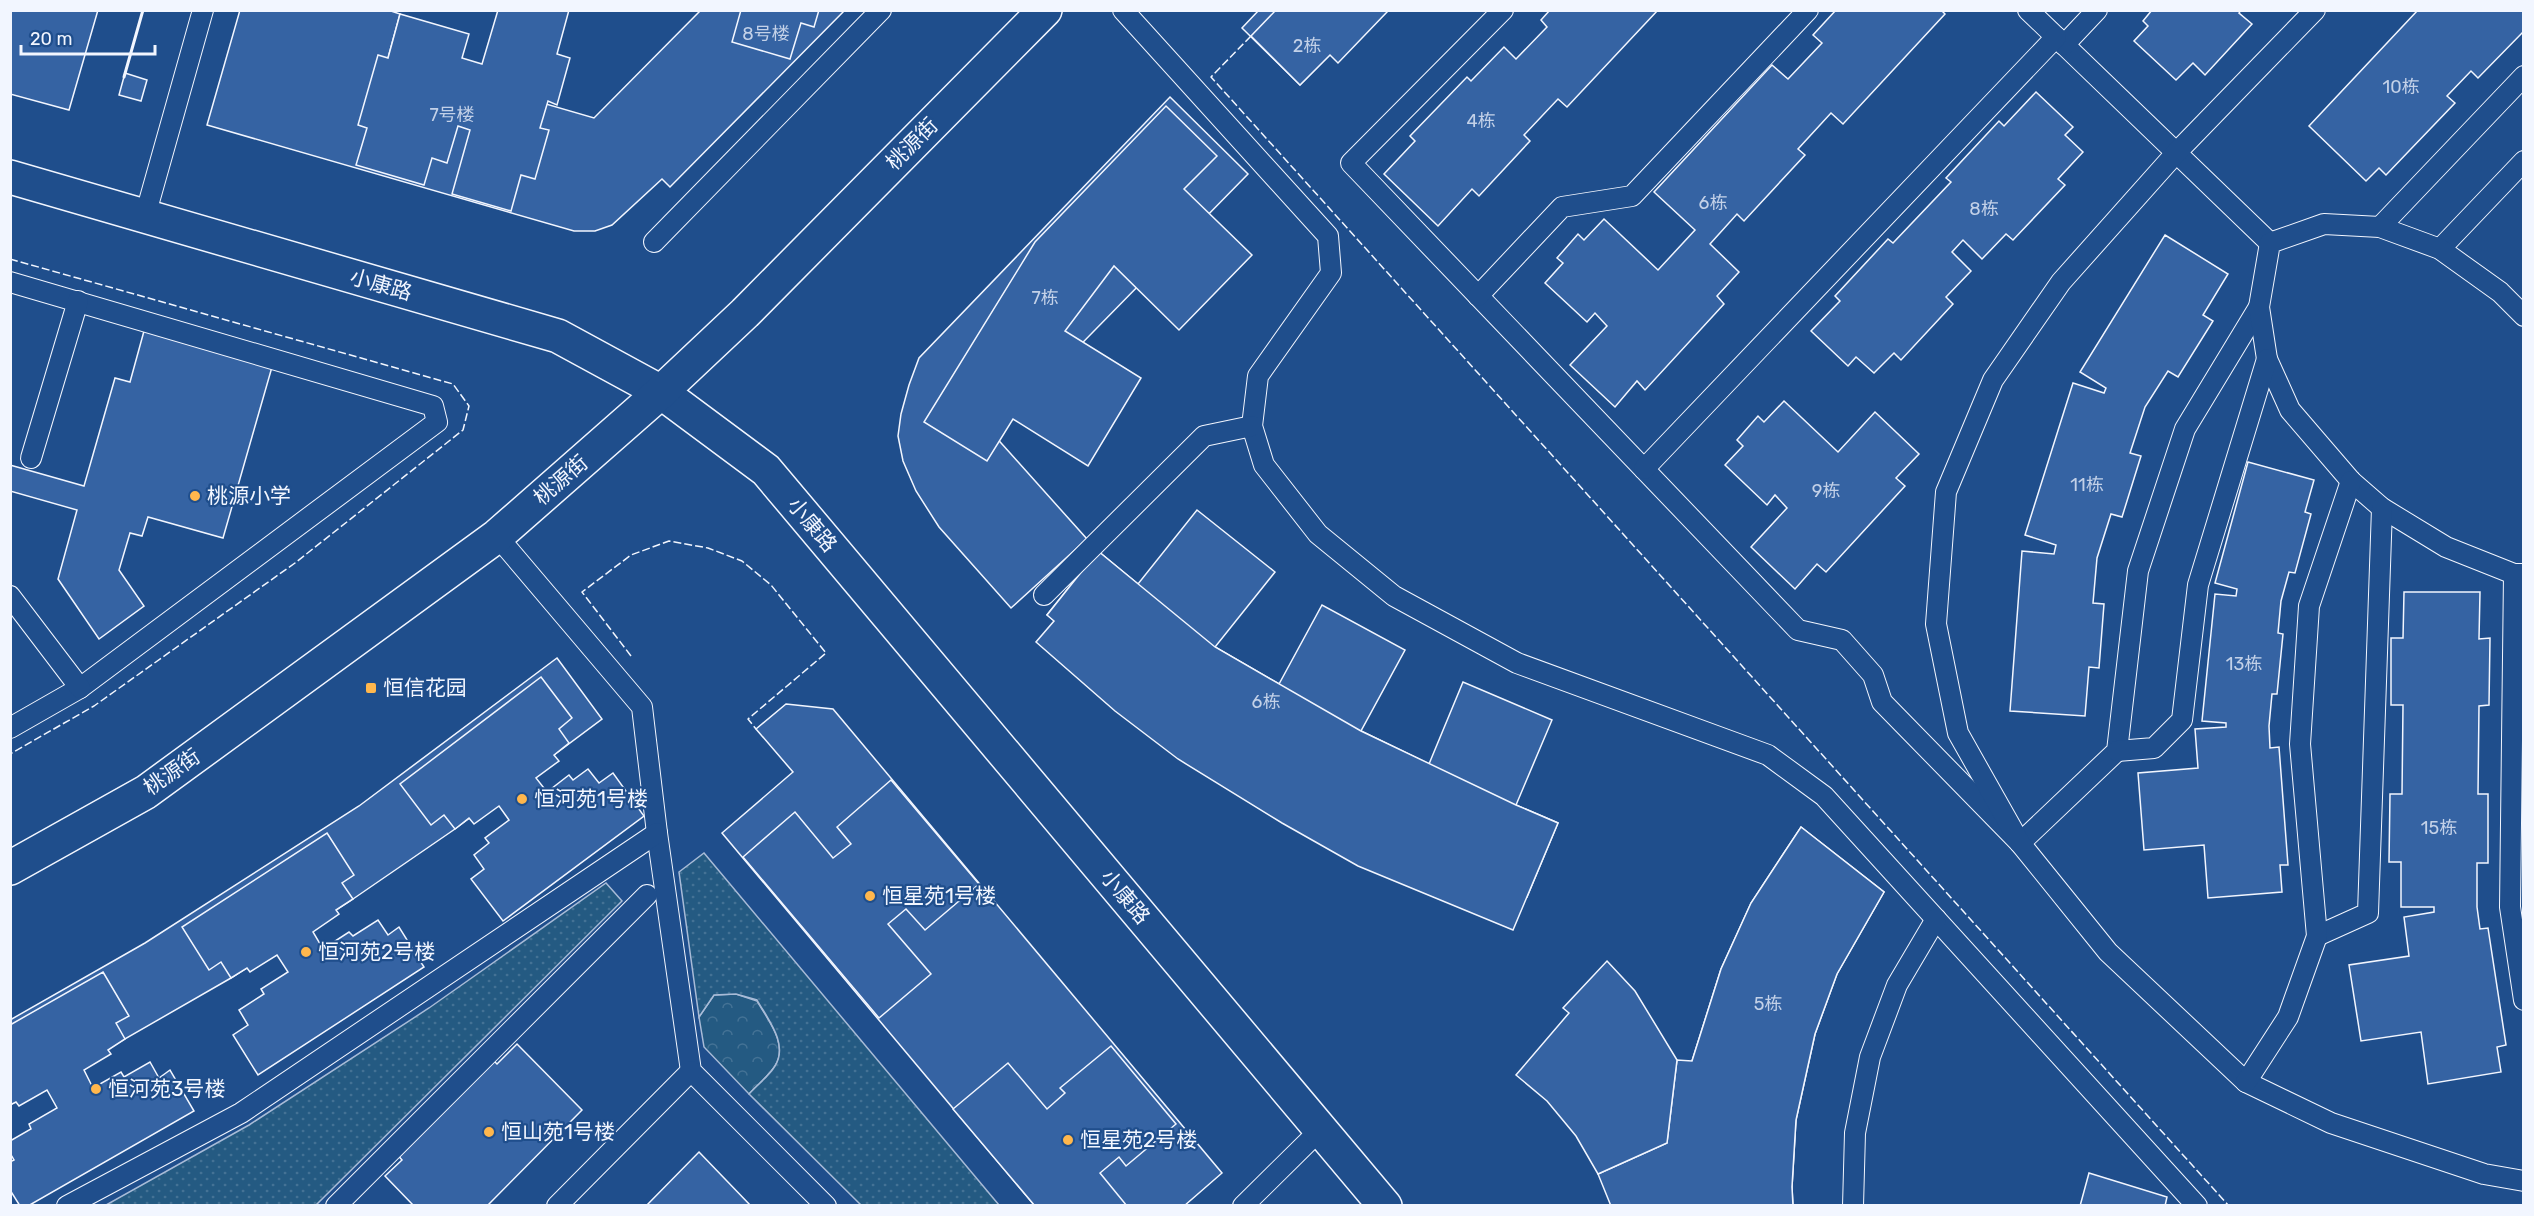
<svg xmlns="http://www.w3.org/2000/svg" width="2534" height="1216" viewBox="0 0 2534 1216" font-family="Rubik,'Noto Sans SC',sans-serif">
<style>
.park{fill:url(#park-crowns);stroke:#a8bbd7;stroke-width:1.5}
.garden{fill:url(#garden-dots);stroke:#a8bbd7;stroke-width:1.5}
.building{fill:#3563a3;stroke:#f2f6ff;stroke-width:1.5}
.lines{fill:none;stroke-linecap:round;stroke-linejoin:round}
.service-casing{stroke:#f2f6ff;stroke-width:22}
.minor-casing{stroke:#f2f6ff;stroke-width:36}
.secondary-casing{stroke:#f2f6ff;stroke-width:36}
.service{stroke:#1f4e8c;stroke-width:20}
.minor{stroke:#1f4e8c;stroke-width:33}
.secondary{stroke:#1f4e8c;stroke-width:33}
.fence{stroke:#f2f6ff;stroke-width:1.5;stroke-dasharray:8 3;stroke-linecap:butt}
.wall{stroke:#f2f6ff;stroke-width:3}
.poi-dot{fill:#ffb74d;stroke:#1f4e8c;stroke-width:2}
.labels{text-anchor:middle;stroke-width:4.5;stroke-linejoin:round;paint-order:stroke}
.number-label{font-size:18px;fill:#c3d1e8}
.street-label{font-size:21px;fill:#f2f6ff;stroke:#1f4e8c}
.poi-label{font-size:21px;fill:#f2f6ff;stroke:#1f4e8c;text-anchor:start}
</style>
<defs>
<pattern id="park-crowns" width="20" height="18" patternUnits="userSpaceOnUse" patternTransform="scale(1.5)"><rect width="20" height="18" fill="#245a82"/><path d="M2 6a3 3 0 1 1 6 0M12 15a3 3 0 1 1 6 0" fill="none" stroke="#447295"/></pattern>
<pattern id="garden-dots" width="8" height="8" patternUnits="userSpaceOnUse" patternTransform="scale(1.5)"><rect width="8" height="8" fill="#245a82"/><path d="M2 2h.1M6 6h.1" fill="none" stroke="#447295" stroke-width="1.8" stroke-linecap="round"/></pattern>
</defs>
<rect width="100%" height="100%" fill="#1f4e8c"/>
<path class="park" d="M 736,994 L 757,1001 C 767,1019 789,1044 775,1066 C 769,1076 757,1085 749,1094 L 704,1047 L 699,1017 L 714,995 Z"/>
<g class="garden">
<path d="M 704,853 L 999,1205 L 861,1205 L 749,1094 C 757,1085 769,1076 775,1066 C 789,1044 767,1018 757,1000 L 736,994 L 714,995 L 699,1017 L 679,872 Z"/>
<polygon points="606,883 622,901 316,1205 106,1205 249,1125 429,1008"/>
</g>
<g class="building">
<polygon points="10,10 91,10 68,91 34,82 30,95 10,90"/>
<polygon points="10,10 98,10 69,110 10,94"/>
<polygon points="240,10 388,10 400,14 388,58 594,118 701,10 845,10 670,187 662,179 612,225 595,231 574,231 207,125"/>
<polygon points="498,10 569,10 557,54 570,58 557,105 548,101 540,128 549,130 535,179 521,175 511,211 452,194 470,130 458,126 447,163 432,158 424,185 356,165 367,128 358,125 378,55 388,58 400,14 469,34 462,58 482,64"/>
<polygon points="741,10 819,10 814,27 801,23 790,59 732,42"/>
<polygon points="1259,10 1374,10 1300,85 1242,28"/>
<polygon points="1276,10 1385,10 1387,12 1338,63 1330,55 1300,85 1251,36"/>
<polygon points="1550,10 1658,10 1567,107 1558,99 1524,135 1530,141 1479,196 1472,189 1438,226 1384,174 1415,141 1410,136 1467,77 1471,81 1504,47 1516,59 1547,27 1541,20"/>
<polygon points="1836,10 1941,10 1945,14 1843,124 1831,113 1798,149 1805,155 1744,221 1737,214 1710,244 1739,272 1717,296 1724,304 1645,390 1637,381 1615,407 1570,365 1607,326 1595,313 1587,322 1545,283 1563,263 1557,258 1578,234 1584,240 1604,219 1658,270 1695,230 1654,192 1772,65 1788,79 1822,43 1813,35"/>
<polygon points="2152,10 2241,10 2239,13 2252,24 2205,75 2193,63 2176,80 2134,41 2148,26 2143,21"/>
<polygon points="2418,10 2524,10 2524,31 2478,78 2471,71 2447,96 2455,103 2386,175 2379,168 2366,181 2309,126"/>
<polygon points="125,73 147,80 141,101 119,95"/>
<polygon points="2036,92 2073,127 2065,135 2083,152 2058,179 2065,185 2013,240 2006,234 1982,259 1963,240 1952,252 1971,271 1946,297 1953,304 1901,360 1894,353 1874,373 1856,357 1848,366 1811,331 1840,301 1835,296 1888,239 1893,243 1951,182 1946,178 1999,121 2004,126"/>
<polygon points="1170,97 1248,174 993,434 1087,539 1011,608 939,527 916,491 903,461 898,436 901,414 909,385 919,358"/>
<polygon points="1166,106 1217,156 1184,189 1252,255 1179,330 1114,266 1065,331 1141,378 1088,466 1013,419 987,461 924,422 1035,242"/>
<polygon points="2165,235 2228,274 2203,315 2213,321 2178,377 2168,371 2145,407 2130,453 2141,456 2122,517 2111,514 2097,558 2093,603 2104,604 2099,668 2089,667 2085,716 2010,711 2022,551 2054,554 2056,545 2025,535 2073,383 2104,393 2106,388 2080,372"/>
<polygon points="144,331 272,367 223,538 148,517 142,536 130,533 119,570 144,606 99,639 58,579 77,510 10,491 10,465 84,486 115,378 130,382"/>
<polygon points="1784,401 1838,452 1875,412 1919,454 1896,478 1905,486 1826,572 1817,564 1795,589 1751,547 1787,508 1775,495 1767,505 1725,465 1743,446 1737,440 1758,416 1764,422"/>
<polygon points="2248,462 2314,480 2305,512 2311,514 2295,573 2289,572 2281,601 2278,633 2283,634 2277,694 2272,694 2269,726 2270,748 2279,747 2288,865 2280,865 2282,892 2208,898 2204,845 2144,850 2138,773 2198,768 2195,729 2226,727 2226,723 2202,721 2215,594 2236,596 2237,589 2215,583"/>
<polygon points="1197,510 1275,572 1215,647 1279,684 1322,605 1405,650 1361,731 1429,764 1463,682 1552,720 1516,805 1558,823 1527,897 1352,822 1179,721 1047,615 1098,551 1138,584"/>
<polygon points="1098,551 1215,647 1361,731 1516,805 1558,823 1513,930 1358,866 1282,823 1178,759 1115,711 1036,642 1054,621 1047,615"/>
<polygon points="2404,592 2480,592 2479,639 2490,638 2489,705 2479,706 2478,794 2488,794 2488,863 2477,863 2477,907 2480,929 2488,928 2506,1045 2497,1047 2501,1072 2428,1084 2421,1032 2361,1041 2349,965 2409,956 2404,917 2434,912 2434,907 2401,907 2401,862 2389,862 2390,794 2402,794 2403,705 2391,705 2391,638 2403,638"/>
<polygon points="557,658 602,719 455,829 353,899 231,978 10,1105 10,1020 145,943 359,806"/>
<polygon points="541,677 572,718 559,729 569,743 554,755 559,761 536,778 547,792 569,775 573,780 588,769 599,783 613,773 644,816 503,921 471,879 484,869 474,855 489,843 485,838 509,820 499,806 474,824 469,818 455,829 444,815 431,825 400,784"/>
<polygon points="786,704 833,709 1222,1173 1184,1206 1035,1206 722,833 793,772 756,729"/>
<polygon points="891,780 979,884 925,930 906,909 888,924 931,974 879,1018 743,857 795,812 833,858 851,844 837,827"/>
<polygon points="1801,827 1884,892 1837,974 1815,1034 1796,1120 1792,1187 1793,1206 1680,1206 1679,1172 1692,1061 1721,969 1751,903"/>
<polygon points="1801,827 1884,892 1837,974 1815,1034 1796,1120 1792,1187 1793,1206 1611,1206 1598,1174 1667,1143 1677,1060 1692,1061 1721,969 1751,903"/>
<polygon points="327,833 354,875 342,883 353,899 336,910 339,914 313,932 323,949 349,932 353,936 378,920 388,935 399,927 424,967 258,1075 233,1035 248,1025 239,1010 264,994 261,989 288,972 277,955 250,972 247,968 231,978 221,962 209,970 182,927"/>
<polygon points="1607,961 1635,991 1677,1060 1667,1143 1598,1174 1576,1136 1547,1101 1516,1075 1569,1013 1563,1008"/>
<polygon points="103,972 129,1016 116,1023 125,1039 108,1050 111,1054 84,1070 93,1088 121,1072 124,1077 150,1062 159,1078 170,1070 194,1111 28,1206 20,1206 10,1190 10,1162 14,1160 10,1153 10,1141 31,1129 29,1124 57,1108 47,1090 19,1106 16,1102 10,1105 10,1025"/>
<polygon points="517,1044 582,1110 487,1206 414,1206 385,1176 402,1160 396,1153 491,1058 497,1064"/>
<polygon points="1111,1046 1176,1124 1126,1166 1119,1157 1100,1173 1127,1206 1035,1206 953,1109 1008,1063 1047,1109 1065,1093 1060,1088"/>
<polygon points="699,1152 751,1206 646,1206"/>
<polygon points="2089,1173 2167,1197 2165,1206 2080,1206"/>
</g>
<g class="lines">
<g class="service-casing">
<g id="service">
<polyline points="1123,10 1328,236 1331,273 1258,376 1252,426 1264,465 1318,534 1394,596 1517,663 1768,755 1824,796 2197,1206"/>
<polyline points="1503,10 1351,163 1798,630 1842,640 1873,675 1882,702 2020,843 2117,751 2138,571 2185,429 2259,307"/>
<polyline points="2028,10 2270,243"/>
<polyline points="2315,10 2176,153 2061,282 1993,380 1946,492 1936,624 1958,733 2020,843 2108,952 2246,1082 2331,1123 2484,1174 2524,1181"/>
<polyline points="2064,45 2097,10"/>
<polyline points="145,216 203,10"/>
<polyline points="2380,227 2524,76"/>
<polyline points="654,242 881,10"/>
<polyline points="2440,249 2524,161"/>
<polyline points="10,282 433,406 437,422 80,688 10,728"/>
<polyline points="1478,296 1562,207 1632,196 1808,10"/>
<polyline points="2524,316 2500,292 2440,249 2380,227 2324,224 2270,243 2259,307 2267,359 2290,410 2351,481 2382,508 2446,547 2514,574 2524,574"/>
<polyline points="31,458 78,301"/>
<polyline points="1644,469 2056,37"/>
<polyline points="497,536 642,707 657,833 691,1071 826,1206"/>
<polyline points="2514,574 2510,907 2524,1000"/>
<polyline points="1044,595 1204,436 1252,426"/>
<polyline points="10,596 80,688"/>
<polyline points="2117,751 2154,748 2182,720 2198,585 2267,359"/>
<polyline points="2317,936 2368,913 2382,508"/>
<polyline points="2246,1082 2288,1017 2317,936 2300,744 2309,606 2351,481"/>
<polyline points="67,1206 241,1113 657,833"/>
<polyline points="336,1206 647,895"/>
<polyline points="557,1206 691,1071"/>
<polyline points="1243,1206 1321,1129"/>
<polyline points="1853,1206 1855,1133 1870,1057 1897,985 1936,919"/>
</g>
</g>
<g class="minor-casing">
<polyline id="minor" points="10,177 558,336 661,392 766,470 1385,1206"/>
</g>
<g class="secondary-casing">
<polyline id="secondary" points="10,868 146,792 497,536 661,392 745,313 1045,10"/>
</g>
<use href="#service" class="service"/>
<use href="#minor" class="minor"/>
<use href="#secondary" class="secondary"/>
<g class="fence">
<polyline points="1251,36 1211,77 2229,1206"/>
<polyline points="10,259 453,384 469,406 463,430 295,563 94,706 10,754"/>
<polyline points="631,656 582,592 631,555 669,541 708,548 742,561 771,585 826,653 748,719 756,729"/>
</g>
<polyline class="wall" points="124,77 143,10"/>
</g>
<g class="poi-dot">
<circle cx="195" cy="496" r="6"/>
<rect x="365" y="682" width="12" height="12" rx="3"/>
<circle cx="522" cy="799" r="6"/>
<circle cx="870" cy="896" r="6"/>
<circle cx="306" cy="952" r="6"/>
<circle cx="96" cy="1089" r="6"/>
<circle cx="489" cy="1132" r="6"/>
<circle cx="1068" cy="1140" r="6"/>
</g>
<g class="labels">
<g class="number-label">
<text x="766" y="40">8号楼</text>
<text x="1307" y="52">2栋</text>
<text x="2401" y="93">10栋</text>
<text x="452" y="121">7号楼</text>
<text x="1481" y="127">4栋</text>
<text x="1713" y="209">6栋</text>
<text x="1984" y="215">8栋</text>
<text x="1045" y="304">7栋</text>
<text x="2087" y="491">11栋</text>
<text x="1826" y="497">9栋</text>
<text x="2244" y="670">13栋</text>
<text x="1266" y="708">6栋</text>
<text x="2439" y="834">15栋</text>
<text x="1768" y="1010">5栋</text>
</g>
<g class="street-label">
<text transform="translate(912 144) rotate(-45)" y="7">桃源街</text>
<text transform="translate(381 285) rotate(16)" y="7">小康路</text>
<text transform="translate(561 480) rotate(-41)" y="7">桃源街</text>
<text transform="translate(812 525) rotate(50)" y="7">小康路</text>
<text transform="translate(172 772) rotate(-35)" y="7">桃源街</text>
<text transform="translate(1125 897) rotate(50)" y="7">小康路</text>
</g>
<g class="poi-label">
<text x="207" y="503">桃源小学</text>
<text x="383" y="695">恒信花园</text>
<text x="534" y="806">恒河苑1号楼</text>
<text x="882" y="903">恒星苑1号楼</text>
<text x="318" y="959">恒河苑2号楼</text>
<text x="108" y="1096">恒河苑3号楼</text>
<text x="501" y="1139">恒山苑1号楼</text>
<text x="1080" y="1147">恒星苑2号楼</text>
</g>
</g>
<rect width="2534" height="1216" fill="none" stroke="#f2f6ff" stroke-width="24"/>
<path d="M21 45v9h134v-9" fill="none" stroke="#f2f6ff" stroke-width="3"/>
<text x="30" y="45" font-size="18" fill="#f2f6ff" stroke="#1f4e8c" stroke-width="4.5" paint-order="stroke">20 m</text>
</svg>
